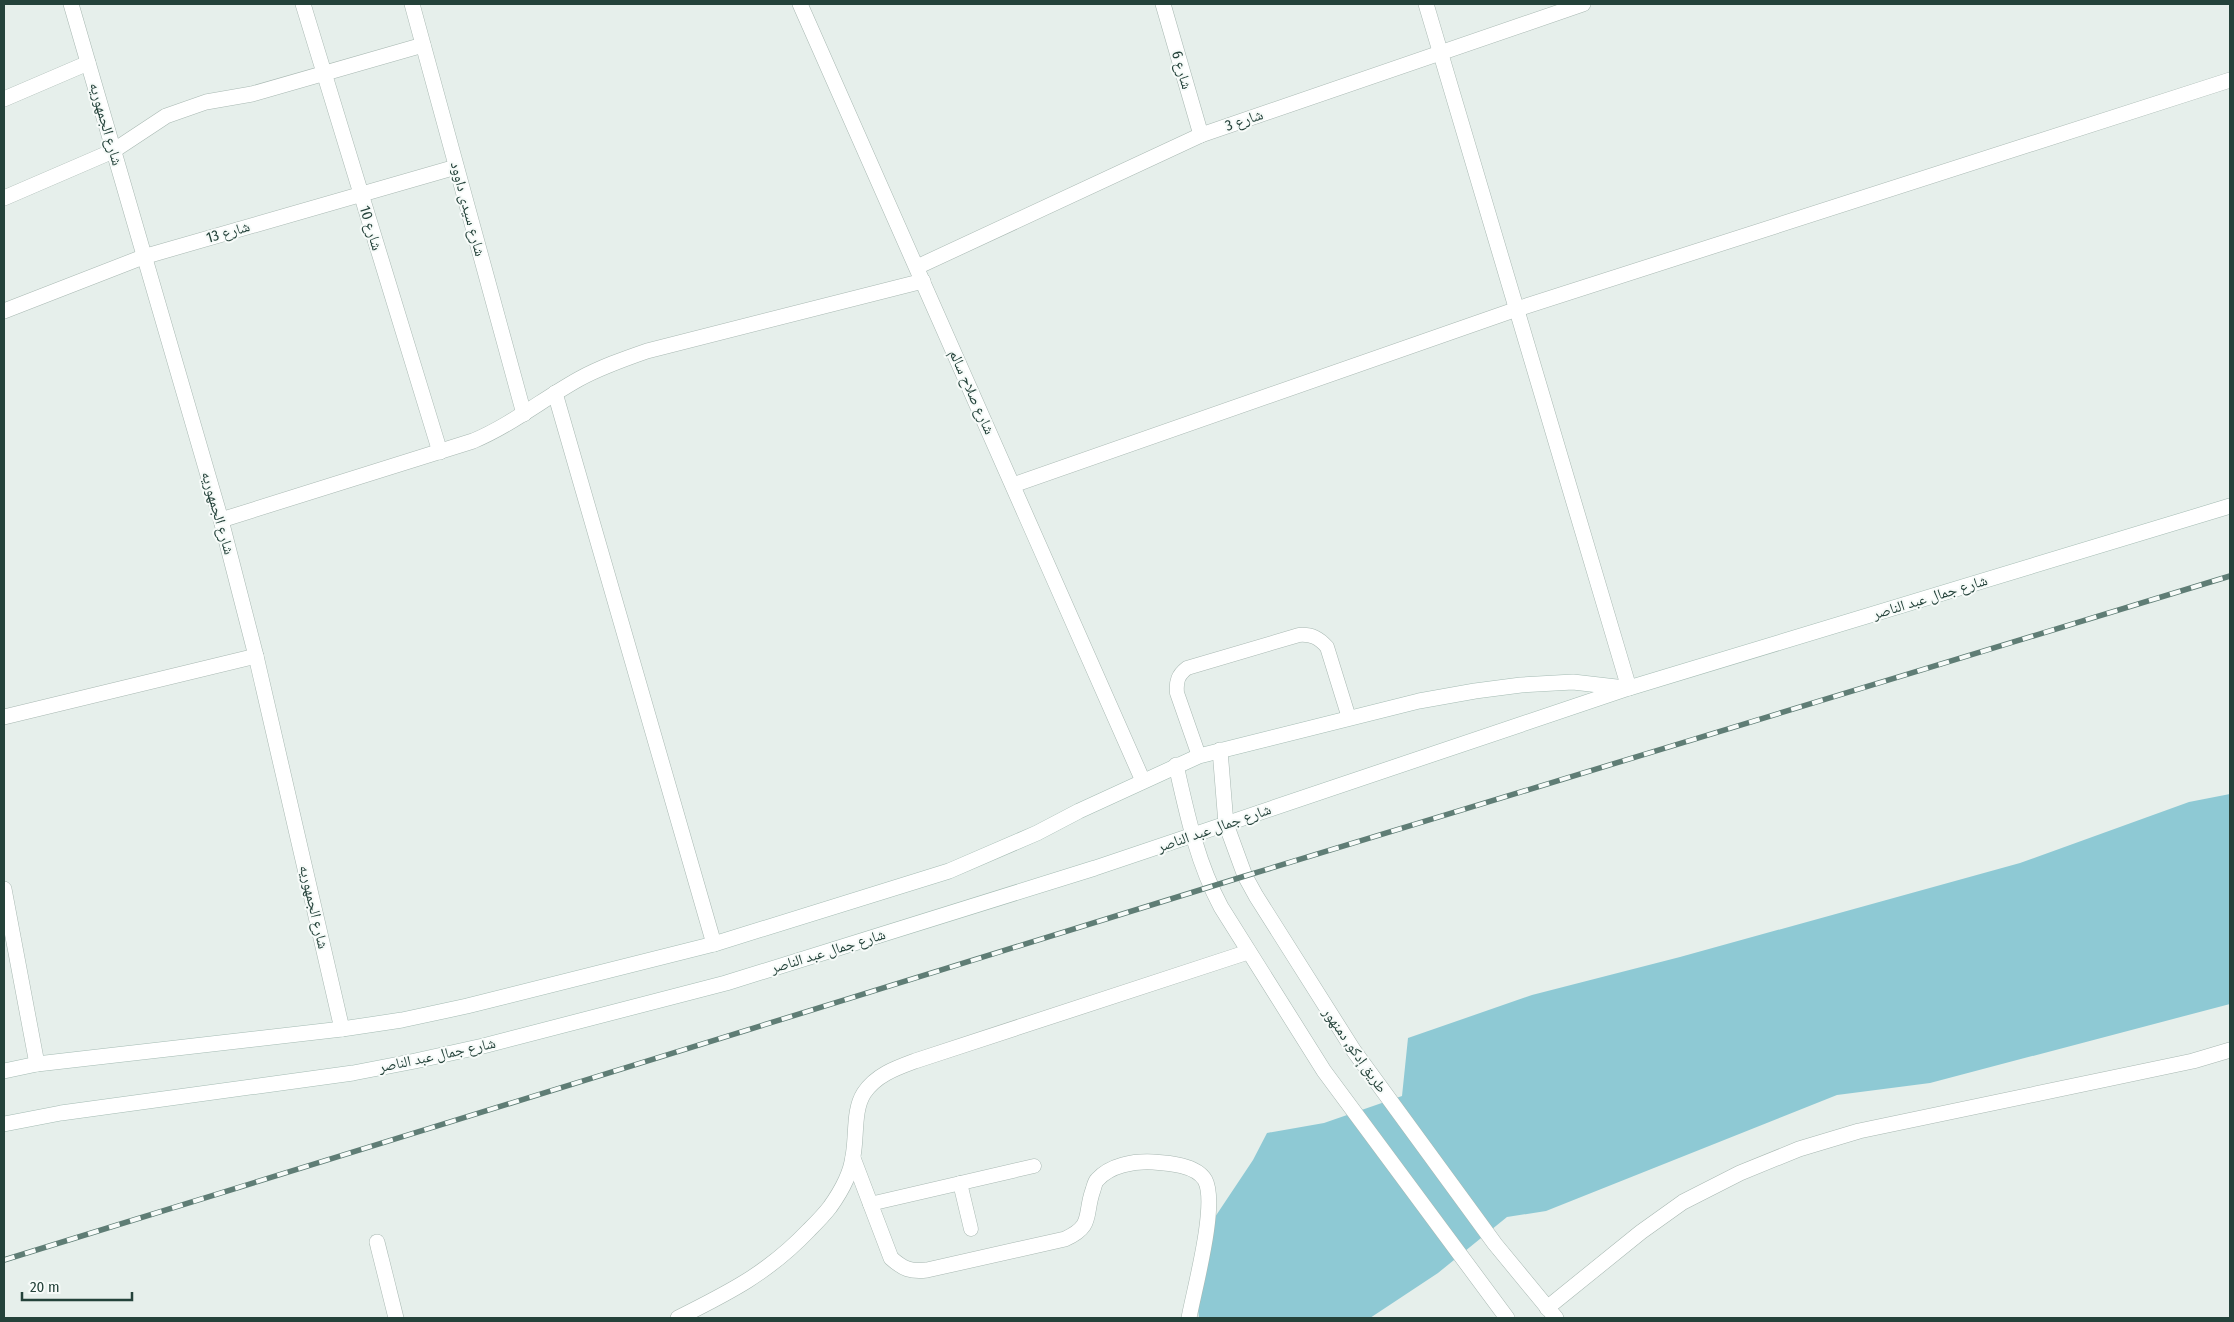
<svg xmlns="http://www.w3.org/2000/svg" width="2234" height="1322" viewBox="0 0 2234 1322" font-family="'Fira Sans Condensed','Noto Naskh Arabic',sans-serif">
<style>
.water{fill:#8ec9d4}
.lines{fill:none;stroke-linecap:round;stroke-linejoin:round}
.service-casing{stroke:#a8b8b2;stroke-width:15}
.minor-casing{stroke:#a8b8b2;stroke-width:16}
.tertiary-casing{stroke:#a8b8b2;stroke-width:16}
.secondary-casing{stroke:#a4bbb3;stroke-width:16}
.service{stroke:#fff;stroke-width:14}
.minor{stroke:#fff;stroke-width:15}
.tertiary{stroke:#fff;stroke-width:15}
.secondary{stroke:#fff;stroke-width:15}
.rail-casing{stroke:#5f7d75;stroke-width:5.5}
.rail{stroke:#f7fbf9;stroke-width:4;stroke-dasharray:11;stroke-linecap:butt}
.labels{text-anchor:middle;stroke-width:4;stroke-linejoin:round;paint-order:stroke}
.street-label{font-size:15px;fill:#24423a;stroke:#f7fbf9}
</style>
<rect width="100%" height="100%" fill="#e6efeb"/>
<polygon class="water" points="2230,794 2230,1004 1930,1083 1837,1095 1546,1211 1507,1217 1438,1273 1370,1318 1199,1318 1196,1293 1213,1220 1253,1160 1267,1133 1324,1123 1402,1096 1408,1038 1532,995 1680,957 2020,863 2189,802"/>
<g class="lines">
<g class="service-casing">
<g id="service">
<path d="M 1199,756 L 1177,693 C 1176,681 1178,675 1187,668 L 1299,635 C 1312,634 1319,638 1327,647 L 1349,718"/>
<polyline points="960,1183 971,1229"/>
<polyline points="870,1204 1034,1166"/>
</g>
</g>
<g class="minor-casing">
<g id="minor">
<polyline points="71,4 221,520 256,656 342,1029"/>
<polyline points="303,4 440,452"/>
<polyline points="412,4 524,414"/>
<polyline points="1163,4 1201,135"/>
<polyline points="1426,4 1629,688"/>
<polyline points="4,99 88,63"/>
<polyline points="4,198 113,151 166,116 206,102 252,94 423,45"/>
<polyline points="917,267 1201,135 1583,4"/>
<polyline points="4,311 143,257 456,167"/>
<polyline points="555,393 714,944"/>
<polyline points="1013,485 1517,309 2230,80"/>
<path d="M 221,520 L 473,441 C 511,425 543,399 579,379 C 601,367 624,359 647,351 L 923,281"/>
<polyline points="4,717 256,656"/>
<polyline points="4,889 37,1064"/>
<path d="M 853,1158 L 891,1258 C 903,1269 911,1272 927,1270 L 1065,1239 C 1094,1226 1084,1215 1093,1190 C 1094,1187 1095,1182 1097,1180 C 1110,1165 1134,1161 1153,1162 C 1169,1163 1196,1165 1205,1180 C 1218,1204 1194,1290 1189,1318"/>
<polyline points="377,1242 396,1318"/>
<polyline points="1547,1308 1641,1232 1683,1202 1740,1173 1799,1149 1859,1131 2193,1061 2230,1050"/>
<path d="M 678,1318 C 730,1292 768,1273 809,1230 C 816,1223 824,1215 830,1207 C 840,1193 851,1174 853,1156 C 857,1136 853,1110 864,1093 C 876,1075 896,1068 915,1061 L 1248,952"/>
</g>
</g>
<g class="tertiary-casing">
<g id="tertiary">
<polyline points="800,4 1143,781"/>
<polyline points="1220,750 1226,824 1245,876 1256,896 1354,1051 1495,1244 1556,1318"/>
<path d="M 1176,765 C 1187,814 1197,862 1221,907 L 1324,1071 L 1507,1318"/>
</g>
</g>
<g class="secondary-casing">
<g id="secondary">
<polyline points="4,1071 37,1064 342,1029 402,1020 467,1006 714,944 949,871 1037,833 1079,811 1199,756 1419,701 1475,691 1521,685 1573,682 1625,688"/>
<polyline points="4,1124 61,1113 353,1073 415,1061 483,1046 726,983 1095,868 1629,688 2230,506"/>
</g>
</g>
<use href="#service" class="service"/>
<use href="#minor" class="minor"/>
<use href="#tertiary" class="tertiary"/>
<use href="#secondary" class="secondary"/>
<g class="rail-casing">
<polyline id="rail" points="4,1260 1245,876 2230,576"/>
</g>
<use href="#rail" class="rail"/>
</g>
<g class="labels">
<g class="street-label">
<text transform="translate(1182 70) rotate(74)" y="5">شارع 6</text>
<text transform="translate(1244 120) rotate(-19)" y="5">شارع 3</text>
<text transform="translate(106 124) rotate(74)" y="5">شارع الجمهوريه</text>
<text transform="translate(468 209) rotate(75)" y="5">شارع سيدى داوود</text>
<text transform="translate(371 228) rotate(73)" y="5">شارع 10</text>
<text transform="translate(228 232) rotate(-16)" y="5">شارع 13</text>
<text transform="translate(972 392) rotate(66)" y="5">شارع صلاح سالم</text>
<text transform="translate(218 513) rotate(74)" y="5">شارع الجمهوريه</text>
<text transform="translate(1930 597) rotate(-17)" y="5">شارع جمال عبد الناصر</text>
<text transform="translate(1214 828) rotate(-19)" y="5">شارع جمال عبد الناصر</text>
<text transform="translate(314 907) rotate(77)" y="5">شارع الجمهوريه</text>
<text transform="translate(828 951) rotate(-17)" y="5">شارع جمال عبد الناصر</text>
<text transform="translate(1355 1050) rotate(55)" y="5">طريق إدكو, دمنهور</text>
<text transform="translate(437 1055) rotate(-12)" y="5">شارع جمال عبد الناصر</text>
</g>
</g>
<rect width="2234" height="1322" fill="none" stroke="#24423a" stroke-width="10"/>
<path d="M22 1292v8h110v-8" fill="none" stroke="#24423a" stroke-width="2.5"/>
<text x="30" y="1292" font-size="15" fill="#24423a" stroke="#f7fbf9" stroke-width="4" paint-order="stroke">20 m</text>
</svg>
